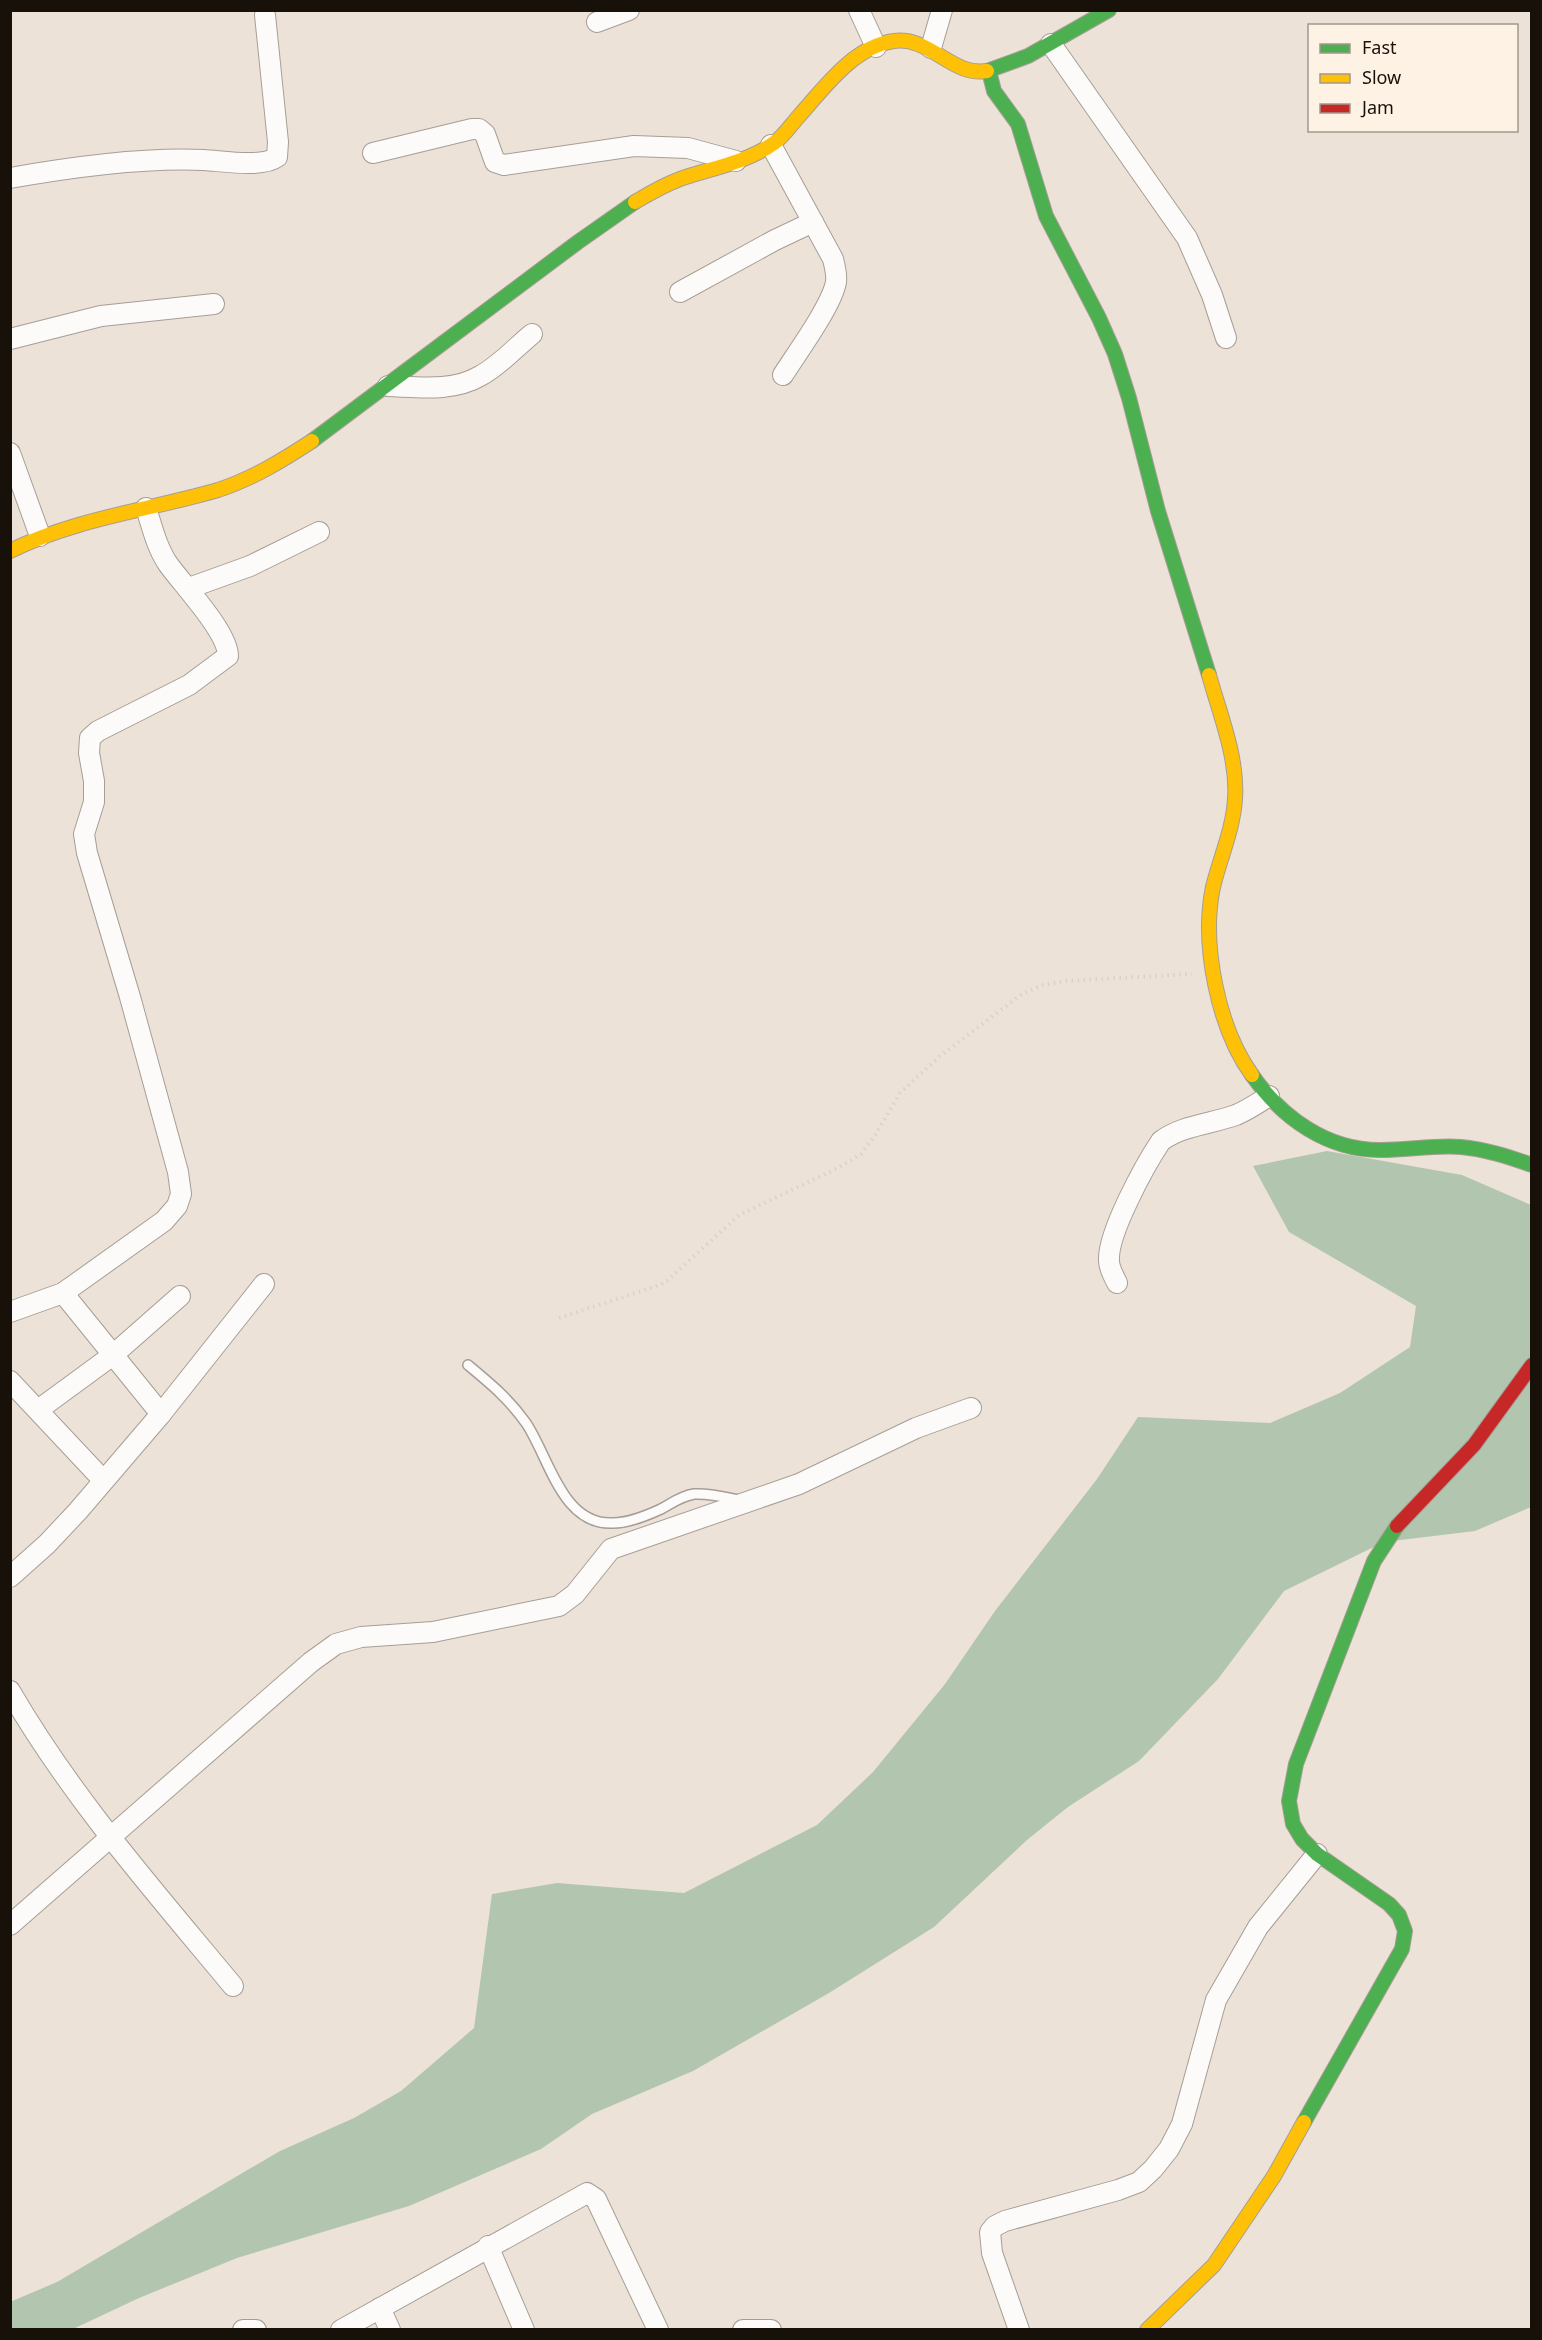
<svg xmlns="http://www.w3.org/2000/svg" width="1542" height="2340" viewBox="0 0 1542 2340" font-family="'Noto Sans',sans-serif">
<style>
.forest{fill:#b2c6af}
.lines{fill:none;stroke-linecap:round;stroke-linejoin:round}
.lane-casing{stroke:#a69e96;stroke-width:12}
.street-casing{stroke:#a69e96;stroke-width:22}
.fast-casing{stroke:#a69e96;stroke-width:16}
.slow-casing{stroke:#a69e96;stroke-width:16}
.jam-casing{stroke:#a69e96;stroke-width:16}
.path{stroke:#d6d3cf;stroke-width:4;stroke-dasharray:1.5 4.5;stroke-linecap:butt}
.lane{stroke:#fcfbf9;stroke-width:9}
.street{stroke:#fcfbf9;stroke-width:20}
.fast{stroke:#4caf50;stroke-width:14}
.slow{stroke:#ffc107;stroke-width:14}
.jam{stroke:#c62828;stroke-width:14}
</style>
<rect width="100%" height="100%" fill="#ede2d7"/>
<polygon class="forest" points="1327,1151 1462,1175 1531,1205 1531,1507 1475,1531 1384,1542 1284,1591 1218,1679 1139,1761 1068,1807 1027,1840 934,1927 829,1993 693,2071 592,2114 541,2149 409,2206 237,2258 139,2298 73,2329 11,2329 10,2302 57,2282 280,2151 354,2118 401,2091 474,2028 492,1894 557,1883 684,1893 817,1825 873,1772 945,1684 995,1611 1097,1479 1138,1417 1270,1423 1340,1393 1410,1347 1416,1306 1289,1232 1253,1166"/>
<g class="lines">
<g class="lane-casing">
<path id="lane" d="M 468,1365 C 492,1385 508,1398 526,1423 C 549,1457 562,1526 613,1523 C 629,1523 646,1516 661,1509 C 672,1503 681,1496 694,1494 C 709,1493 725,1497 739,1500"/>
</g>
<g class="street-casing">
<g id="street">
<polyline points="859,10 876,47"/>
<polyline points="597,22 629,10"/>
<polyline points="1051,44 1187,238 1212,295 1226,338"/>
<polyline points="931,48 942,10"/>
<path d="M 771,145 L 833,259 C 835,267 837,274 836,282 C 832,305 797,353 783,375"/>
<polyline points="373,153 472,129 479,129 485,134 495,162 504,165 634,146 688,148 736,161"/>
<path d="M 10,178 C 72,167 142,157 204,160 C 223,161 262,168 277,157 L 278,142 L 265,15"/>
<polyline points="680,292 775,240 813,222"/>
<polyline points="10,339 101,316 214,304"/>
<path d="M 388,386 C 418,387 453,392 480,376 C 499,366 515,348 532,334"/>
<polyline points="10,453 40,536"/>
<polyline points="189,588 250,566 319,532"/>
<path d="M 1117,1283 C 1114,1276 1109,1269 1109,1261 C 1107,1234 1145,1165 1161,1141 C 1183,1125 1211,1124 1236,1115 C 1248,1110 1258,1103 1269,1096"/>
<polyline points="63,1293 161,1414"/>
<path d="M 10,1312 L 63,1293 L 164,1221 L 177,1206 L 181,1194 L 178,1172 L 130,997 L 87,853 L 84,834 L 94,802 L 94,781 L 89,753 L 90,738 L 98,731 L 189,685 L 228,656 C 228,632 183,585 168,564 C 157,548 152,527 146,508"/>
<polyline points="10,1381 103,1480"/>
<polyline points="38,1410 113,1355 180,1296"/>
<polyline points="10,1577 47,1544 78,1511 161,1414 264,1284"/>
<path d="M 10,1691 C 72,1798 155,1892 233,1986"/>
<polyline points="10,1925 311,1662 336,1644 361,1637 433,1632 559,1606 575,1594 611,1549 799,1484 916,1428 971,1408"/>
<polyline points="488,2246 524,2330"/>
<polyline points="380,2308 390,2330"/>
<polyline points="243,2330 256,2330"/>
<polyline points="341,2330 587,2193 596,2199 658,2330"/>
<polyline points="743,2330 771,2330"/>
<polyline points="1019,2330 992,2253 990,2232 995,2226 1005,2221 1118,2190 1139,2182 1153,2169 1169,2149 1182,2124 1216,2000 1258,1927 1317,1854"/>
</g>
</g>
<g class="fast-casing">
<g id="fast">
<polyline points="987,71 1028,56 1109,10"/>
<polyline points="989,71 994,91 1018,124 1046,216 1099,318 1115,354 1129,398 1158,511 1209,675"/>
<polyline points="312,441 578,242 635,202"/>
<path d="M 1252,1075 C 1282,1118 1328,1151 1382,1150 C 1408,1150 1434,1145 1461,1147 C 1485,1149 1509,1157 1532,1165"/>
<polyline points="1304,2122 1402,1949 1405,1931 1399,1915 1389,1904 1317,1854 1302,1839 1293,1824 1289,1801 1296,1764 1374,1561 1397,1526"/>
</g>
</g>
<g class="slow-casing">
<g id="slow">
<path d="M 635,202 C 650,193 664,185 680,179 C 711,168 746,163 774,143 C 784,136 791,125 799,116 C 824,88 854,46 894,41 C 930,36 952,77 987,71"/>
<path d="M 10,551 C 74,519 149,510 218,490 C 252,479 283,460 312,441"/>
<path d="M 1209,675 C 1220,715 1238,758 1235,799 C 1233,830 1220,858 1213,887 C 1201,944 1218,1028 1252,1075"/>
<polyline points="1147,2330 1214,2265 1274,2176 1304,2122"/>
</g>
</g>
<g class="jam-casing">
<polyline id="jam" points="1397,1526 1474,1445 1532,1365"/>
</g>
<polyline class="path" points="559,1318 660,1285 668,1280 739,1215 838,1168 861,1154 876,1134 900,1093 939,1057 1022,994 1043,985 1066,981 1192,974"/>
<use href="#lane" class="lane"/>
<use href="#street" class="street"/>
<use href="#fast" class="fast"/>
<use href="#slow" class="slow"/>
<use href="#jam" class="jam"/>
</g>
<rect width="1542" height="2340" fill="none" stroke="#18110a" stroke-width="24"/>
<rect x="1308" y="24" width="210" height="108" fill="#fef2e5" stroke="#a2988d" stroke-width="1.5"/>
<rect x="1320" y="44" width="30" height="9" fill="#4caf50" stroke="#a2988d" stroke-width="1.5"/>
<text x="1362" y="54" font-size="18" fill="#18110a">Fast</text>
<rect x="1320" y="74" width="30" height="9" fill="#ffc107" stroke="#a2988d" stroke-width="1.5"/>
<text x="1362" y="84" font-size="18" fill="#18110a">Slow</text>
<rect x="1320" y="104" width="30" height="9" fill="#c62828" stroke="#a2988d" stroke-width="1.5"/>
<text x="1362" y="114" font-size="18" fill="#18110a">Jam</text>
</svg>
